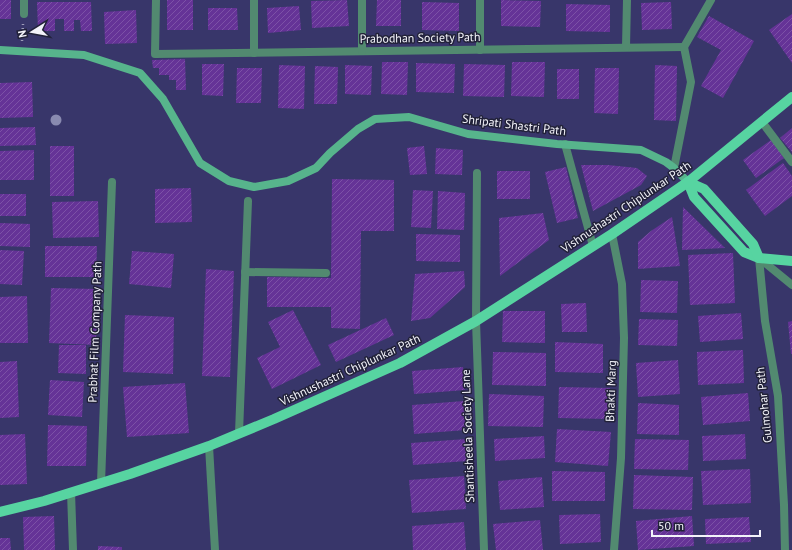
<svg xmlns="http://www.w3.org/2000/svg" width="792" height="550" viewBox="0 0 792 550" font-family="'PT Sans',sans-serif">
<style>
.building{fill:url(#building-hatch)}
.lines{fill:none;stroke-linecap:round;stroke-linejoin:round}
.path{stroke:#9c9bb7;stroke-width:2.5;stroke-dasharray:1 3;stroke-linecap:butt}
.lane{stroke:#528a70;stroke-width:8}
.street{stroke:#528a70;stroke-width:8}
.secondary{stroke:#57b48c;stroke-width:8}
.primary{stroke:#57d4a1;stroke-width:10}
.tree{fill:#898ab0}
.labels{text-anchor:middle;stroke-width:3;stroke-linejoin:round;paint-order:stroke}
.street-label{font-size:12px;fill:#f3f3fa;stroke:#222239}
</style>
<defs>
<pattern id="building-hatch" width="6" height="6" patternUnits="userSpaceOnUse"><rect width="6" height="6" fill="#653397"/><path d="M-1 1l2-2M0 6l6-6M5 7l2-2" fill="none" stroke="#7c51a6"/></pattern>
</defs>
<rect width="100%" height="100%" fill="#38366a"/>
<g class="building">
<rect x="0" y="0" width="11" height="19"/>
<rect x="167" y="0" width="26" height="30"/>
<polygon points="347,0 349,26 312,28 311,1"/>
<polygon points="377,0 401,0 401,26 376,26"/>
<polygon points="501,0 541,1 540,27 501,26"/>
<polygon points="37,2 91,2 92,31 81,31 80,20 74,20 74,31 64,31 64,19 55,19 55,31 38,31"/>
<polygon points="422,2 459,3 459,31 422,30"/>
<polygon points="671,2 672,29 642,30 641,3"/>
<polygon points="566,4 610,5 610,32 566,31"/>
<polygon points="299,6 301,30 268,33 267,8"/>
<polygon points="208,8 237,8 238,30 208,30"/>
<polygon points="136,10 137,43 105,44 104,12"/>
<polygon points="792,14 792,63 769,30"/>
<polygon points="709,16 754,41 723,98 701,86 721,50 697,37"/>
<polygon points="185,59 186,90 176,90 176,80 169,80 169,75 159,75 159,68 153,68 152,60"/>
<polygon points="382,62 408,62 407,95 381,94"/>
<polygon points="512,62 545,62 544,97 511,96"/>
<polygon points="416,63 455,64 454,93 416,92"/>
<polygon points="202,64 224,64 223,96 202,95"/>
<polygon points="464,64 505,65 504,97 463,96"/>
<polygon points="279,65 305,66 304,109 278,108"/>
<polygon points="345,65 372,66 371,95 345,94"/>
<polygon points="655,65 677,66 676,121 654,120"/>
<polygon points="315,66 338,67 337,104 314,104"/>
<polygon points="237,68 262,68 261,103 236,103"/>
<polygon points="595,68 619,68 618,114 594,113"/>
<rect x="557" y="69" width="22" height="30"/>
<polygon points="32,82 33,117 0,118 0,83"/>
<polygon points="35,127 36,145 0,146 0,128"/>
<polygon points="792,128 792,152 780,138"/>
<polygon points="771,140 784,158 756,178 743,160"/>
<rect x="50" y="146" width="24" height="50"/>
<polygon points="424,146 427,174 410,175 407,148"/>
<polygon points="436,148 463,150 462,175 435,174"/>
<polygon points="34,150 34,180 0,180 0,151"/>
<polygon points="783,163 792,176 792,196 765,216 746,190"/>
<polygon points="581,165 608,165 637,168 647,176 641,185 593,211"/>
<polygon points="566,167 578,218 557,223 545,172"/>
<rect x="497" y="171" width="33" height="28"/>
<polygon points="332,179 394,180 394,231 361,231 360,329 331,328 331,307 267,307 267,277 331,278"/>
<polygon points="191,188 192,222 155,223 155,189"/>
<polygon points="413,190 433,191 431,228 411,227"/>
<polygon points="438,191 465,193 464,230 437,229"/>
<rect x="0" y="194" width="26" height="22"/>
<polygon points="98,201 99,237 53,238 52,202"/>
<polygon points="683,207 725,248 682,250"/>
<polygon points="543,213 549,240 500,276 499,218"/>
<polygon points="672,217 680,266 638,269 638,242 651,231"/>
<polygon points="0,223 30,224 30,247 0,246"/>
<polygon points="416,234 460,235 460,262 416,261"/>
<polygon points="45,246 97,246 96,277 45,277"/>
<polygon points="0,250 24,251 22,285 0,284"/>
<polygon points="132,251 174,254 171,288 129,284"/>
<polygon points="733,253 735,303 690,305 688,255"/>
<polygon points="206,269 234,271 230,377 202,376"/>
<polygon points="464,271 465,287 430,318 411,321 415,274"/>
<polygon points="641,280 678,281 677,313 640,312"/>
<polygon points="51,288 97,289 96,345 49,343"/>
<polygon points="27,296 28,343 0,343 0,297"/>
<polygon points="586,303 587,332 562,332 561,304"/>
<polygon points="293,310 321,365 272,389 257,358 280,347 268,322"/>
<polygon points="503,311 545,311 545,343 502,342"/>
<polygon points="741,313 743,339 700,342 698,316"/>
<polygon points="125,315 174,317 173,374 123,372"/>
<polygon points="386,318 394,335 336,362 328,345"/>
<polygon points="639,319 678,320 677,346 638,345"/>
<polygon points="792,321 792,354 791,354 788,322"/>
<polygon points="555,342 603,344 603,373 555,372"/>
<polygon points="59,345 86,345 86,374 58,373"/>
<polygon points="743,350 744,383 698,385 697,352"/>
<polygon points="493,352 546,353 546,386 492,385"/>
<polygon points="678,360 680,394 638,397 636,363"/>
<polygon points="17,361 19,417 0,418 0,362"/>
<polygon points="463,367 465,390 414,394 412,371"/>
<polygon points="50,380 84,382 82,417 48,415"/>
<polygon points="185,383 189,433 127,437 123,387"/>
<polygon points="559,387 610,388 609,419 558,418"/>
<polygon points="748,393 750,421 703,425 701,397"/>
<polygon points="489,394 544,396 543,427 488,426"/>
<polygon points="464,401 466,430 414,434 412,405"/>
<polygon points="638,403 679,405 679,435 637,434"/>
<polygon points="48,425 87,426 86,466 47,466"/>
<polygon points="557,429 611,432 608,466 555,462"/>
<polygon points="25,434 27,484 0,485 0,435"/>
<polygon points="745,434 746,459 703,461 702,436"/>
<polygon points="544,436 545,458 495,461 494,439"/>
<polygon points="466,439 467,461 413,465 411,443"/>
<polygon points="635,439 689,440 688,470 634,469"/>
<polygon points="750,469 751,503 703,505 701,471"/>
<polygon points="552,471 605,472 605,501 552,501"/>
<polygon points="634,475 693,477 692,510 633,509"/>
<polygon points="464,476 466,509 412,513 409,480"/>
<polygon points="542,477 544,507 500,510 498,481"/>
<polygon points="600,514 601,542 560,544 559,515"/>
<polygon points="54,516 55,550 24,550 23,517"/>
<polygon points="692,516 694,546 638,550 636,521"/>
<polygon points="749,517 751,542 706,544 705,519"/>
<polygon points="540,520 543,550 496,550 493,524"/>
<polygon points="464,522 466,550 413,550 412,526"/>
<polygon points="0,538 10,538 11,550 0,550"/>
<polygon points="98,546 122,547 122,550 98,550"/>
</g>
<g class="lines">
<polyline class="path" points="22,41 23,24"/>
<polyline class="lane" points="759,258 792,285"/>
<g class="street">
<polyline points="24,0 24,14"/>
<polyline points="156,0 155,54 684,47"/>
<polyline points="626,47 627,0"/>
<polyline points="480,50 480,0"/>
<polyline points="362,51 362,0"/>
<polyline points="254,53 254,0"/>
<polyline points="762,122 792,162"/>
<polyline points="565,144 593,246"/>
<polyline points="674,168 691,82 684,47 711,0"/>
<polyline points="477,173 476,321 484,550"/>
<polyline points="612,234 622,284 624,338 621,458 614,550"/>
<polyline points="759,258 765,321 778,396 784,505 785,550"/>
<polyline points="245,272 326,273"/>
<polyline points="239,433 248,201"/>
<polyline points="209,446 215,550"/>
<polyline points="101,483 112,182"/>
<polyline points="71,492 73,550"/>
</g>
<polyline class="secondary" points="0,50 84,55 140,73 163,99 200,163 229,181 254,187 288,181 316,168 330,153 358,129 375,119 409,117 468,134 557,144 641,150 666,162 674,168 688,182"/>
<g class="primary">
<polyline points="688,182 694,197 744,252 759,258 792,261"/>
<polyline points="688,182 704,189 753,244 759,258"/>
<polyline points="0,512 44,501 130,474 209,446 274,419 400,363 476,321 612,234 688,182 792,97"/>
</g>
</g>
<circle class="tree" cx="56" cy="120" r="5.5"/>
<g class="labels">
<g class="street-label">
<text transform="translate(420 38) rotate(-1)" y="4">Prabodhan Society Path</text>
<text transform="translate(514 125) rotate(7)" y="4">Shripati Shastri Path</text>
<text transform="translate(626 207) rotate(-34)" y="4">Vishnushastri Chiplunkar Path</text>
<text transform="translate(95 332) rotate(-88)" y="4">Prabhat Film Company Path</text>
<text transform="translate(350 370) rotate(-25)" y="4">Vishnushastri Chiplunkar Path</text>
<text transform="translate(611 391) rotate(-88)" y="4">Bhakti Marg</text>
<text transform="translate(764 405) rotate(-96)" y="4">Gulmohar Path</text>
<text transform="translate(468 436) rotate(-92)" y="4">Shantisheela Society Lane</text>
</g>
</g>
<g transform="translate(32 32) rotate(259)" stroke="#222239" stroke-width="3" paint-order="stroke">
<path d="M0-3L7 15L0 10L-7 15Z" fill="#f3f3fa"/>
<text y="-6" font-size="11" font-weight="bold" text-anchor="middle" fill="#f3f3fa">N</text>
</g>
<path d="M652 530v6h108v-6" fill="none" stroke="#f3f3fa" stroke-width="2"/>
<text x="658" y="530" font-size="12" fill="#f3f3fa" stroke="#222239" stroke-width="3" paint-order="stroke">50 m</text>
</svg>
